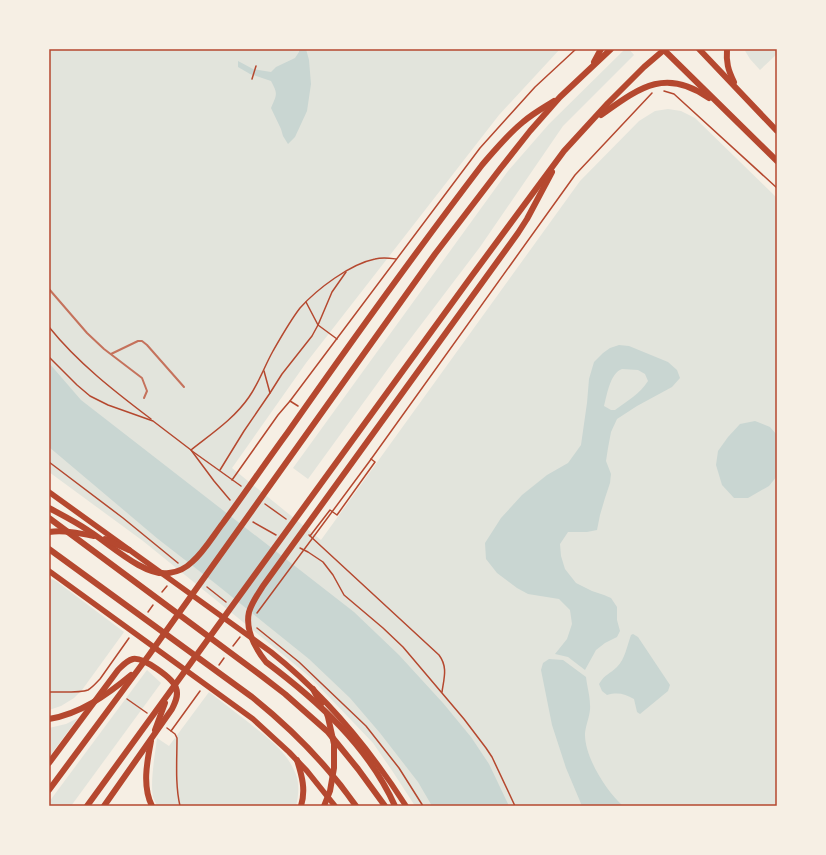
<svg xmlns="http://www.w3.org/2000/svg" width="826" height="855" viewBox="0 0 826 855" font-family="Poppins,sans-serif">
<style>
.green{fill:#e2e4dc}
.water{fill:#c9d6d2;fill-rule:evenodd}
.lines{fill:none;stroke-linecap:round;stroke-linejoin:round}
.path{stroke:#b5482f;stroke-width:1.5}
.service{stroke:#c5725c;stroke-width:2}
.secondary{stroke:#b5482f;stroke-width:5.5}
.primary{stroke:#b5482f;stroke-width:6}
.neatline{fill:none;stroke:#b5482f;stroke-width:1.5}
</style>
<rect width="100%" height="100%" fill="#f6efe4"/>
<g class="green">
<polygon points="49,49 560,49 499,115 306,363 232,468 321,540 580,181 639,121 655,111 668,109 681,111 695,118 777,198 777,806 415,806 393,772 373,743 310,677 264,639 143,541 49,472"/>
<polygon points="625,49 629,49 634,55 563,126 480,247 398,355 308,479 293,468 508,171 549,124"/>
<polygon points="744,49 777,49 777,54 760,70 750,59"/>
<polygon points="49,578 56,581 124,632 82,690 74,698 61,706 49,710"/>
<polygon points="147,670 161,683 71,806 49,806 49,802"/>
<path d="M 209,692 C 222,702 235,712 248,722 C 265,736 285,750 294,770 C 300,781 299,794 296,806 L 157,806 C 156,803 154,800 153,797 C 150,781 155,755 157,738 L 169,746 Z"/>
<polygon points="78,718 49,757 49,728 66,724"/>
</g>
<g class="water">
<path d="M 299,49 L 306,49 L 309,60 L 311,84 L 307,111 L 295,137 L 288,144 L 283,136 L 281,129 L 271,108 C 277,94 278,94 271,81 L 250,74 L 238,67 L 238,61 L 253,69 L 271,72 L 276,67 L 295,58 L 299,52 Z"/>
<path d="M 619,345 L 629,346 L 668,362 L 677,370 L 680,378 L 672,387 L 637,406 L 617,419 L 611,432 L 608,448 L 606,461 L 611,474 L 610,483 L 605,498 L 600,515 L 597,530 L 587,532 L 568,532 L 560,544 L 561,556 L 565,569 L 576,583 L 592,591 L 604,595 L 611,598 L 617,607 L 617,620 L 620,631 L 617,637 L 605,643 L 596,650 L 585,670 L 568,657 L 555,654 L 567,639 L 572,624 L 570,610 L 559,599 L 528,594 L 517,588 L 497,573 L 486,559 L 485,543 L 501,518 L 522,495 L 547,475 L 568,463 L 581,445 L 587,403 L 589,379 L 594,362 L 603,353 L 610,348 ZM 622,369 L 638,370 L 645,374 L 648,381 C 640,394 627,401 615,410 L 611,410 L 604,406 C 607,395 610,373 622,369 Z"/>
<polygon points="49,363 81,400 354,612 399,655 443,703 471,737 489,764 509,806 432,806 418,782 380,733 350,698 309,659 216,584 158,539 49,447"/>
<polygon points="755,421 770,427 777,435 777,476 769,486 748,498 734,498 722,485 716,465 718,451 728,437 740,424"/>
<path d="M 633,634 L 638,637 L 670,685 L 668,691 L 640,714 L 637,712 L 634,699 C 625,694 618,692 607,695 L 602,691 L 599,684 C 605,674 610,674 617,667 C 625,659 627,646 631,635 Z"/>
<path d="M 549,659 L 563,660 L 586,677 C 587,686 590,696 590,705 C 591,713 586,724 585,733 C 584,756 606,791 623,806 L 582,806 L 566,768 L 552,725 L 541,670 L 543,663 Z"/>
</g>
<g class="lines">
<g class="path">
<polyline points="252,79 256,66"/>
<polyline points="664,91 674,94 777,188"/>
<polyline points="306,302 318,325 337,339"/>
<path d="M 49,327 C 78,363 114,391 151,419"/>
<polyline points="49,357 77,385 90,396 108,405 153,421 191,450 214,481 230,500"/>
<polyline points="264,371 270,393"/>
<polyline points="290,401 298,406"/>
<path d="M 191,450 C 211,434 234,419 249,397 C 259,383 264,367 273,351 C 281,337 290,321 300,308 C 317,289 350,264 375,259 C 383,257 389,258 396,259"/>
<polyline points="192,451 241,486"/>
<polyline points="49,462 123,518 178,563"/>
<polyline points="220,470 244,431 270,393 282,374 312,336 318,325 332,292 346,272"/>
<polyline points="232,480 278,415 290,401 480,148 535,87 576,49"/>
<polyline points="265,504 286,519"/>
<polyline points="253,522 276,535"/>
<path d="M 309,535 L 439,655 C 448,667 444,678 442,692"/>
<polyline points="310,536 330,510 337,515 375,462 371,459"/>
<polyline points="300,548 308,552 323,562 333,575 344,595 383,628 403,647 464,719 486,748 492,757 515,806"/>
<polyline points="207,587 226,602"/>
<polyline points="162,592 167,586"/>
<polyline points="148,612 153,605"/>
<polyline points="257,613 369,462 575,175 652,93"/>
<polyline points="257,628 299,662 366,726 399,768 423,806"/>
<polyline points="233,646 240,637"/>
<polyline points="219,665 224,658"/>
<path d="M 49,692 C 58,692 80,693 88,690 C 93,687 96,683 100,679 L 129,638"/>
<polyline points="127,699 147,713"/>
<path d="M 167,728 L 175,734 L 177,738 C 177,761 175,784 180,806"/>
<polyline points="171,731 200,691"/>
</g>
<g class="service">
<polyline points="49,289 87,333 104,349 142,378 147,391 144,398"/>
<polyline points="111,354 138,341 142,341 147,345 184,387"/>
</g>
<g class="secondary">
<path d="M 49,492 L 271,652 C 325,695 369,748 406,806"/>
<polyline points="49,571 253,719 289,752 307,771 335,806"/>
</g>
<g class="primary">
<polyline points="663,49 777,161"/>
<polyline points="699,49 777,131"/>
<path d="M 727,49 C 726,62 728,70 734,82"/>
<polyline points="594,62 601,49"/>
<path d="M 601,115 C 639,88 665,67 709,98"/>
<path d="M 49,508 C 62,515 76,522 89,531 C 110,544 144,577 169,573 C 177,572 186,568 192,562 C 204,552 213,536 223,523 C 245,493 266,462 288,432 C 351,342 415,253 482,165 C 495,150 507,135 523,122 C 532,114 543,108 554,101"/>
<polyline points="49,518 263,677 285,694 328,732 358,769 385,806"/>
<path d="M 49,532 C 64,530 79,533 94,536"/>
<polyline points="105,539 129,550"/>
<path d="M 49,549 L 252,697 C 293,730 326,763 356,806"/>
<polyline points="313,689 321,704"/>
<path d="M 49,719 C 80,714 107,695 131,675"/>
<polyline points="155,730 165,703"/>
<path d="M 151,741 C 147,762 142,786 152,806"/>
<path d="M 297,760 C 302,776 306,790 301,806"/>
<path d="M 49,763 L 118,670 C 122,666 126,661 133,659 C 143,657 173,678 176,688 C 179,695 175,703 172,709 L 104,806"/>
<polyline points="49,790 149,655 435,254 500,169 530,131 560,97 611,49"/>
<polyline points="87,806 471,277 564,151 608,103 644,67 665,49"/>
<polyline points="324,806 330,791 334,768 334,744 328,717 327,714"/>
<path d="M 395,806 C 368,746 318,701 266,662 C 255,648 245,630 249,612 C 252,602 258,594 263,586 L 518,233 L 527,219 L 552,172"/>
</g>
</g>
<rect width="826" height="855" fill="none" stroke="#f6efe4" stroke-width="100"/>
<rect x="50" y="50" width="726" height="755" class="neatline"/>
</svg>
